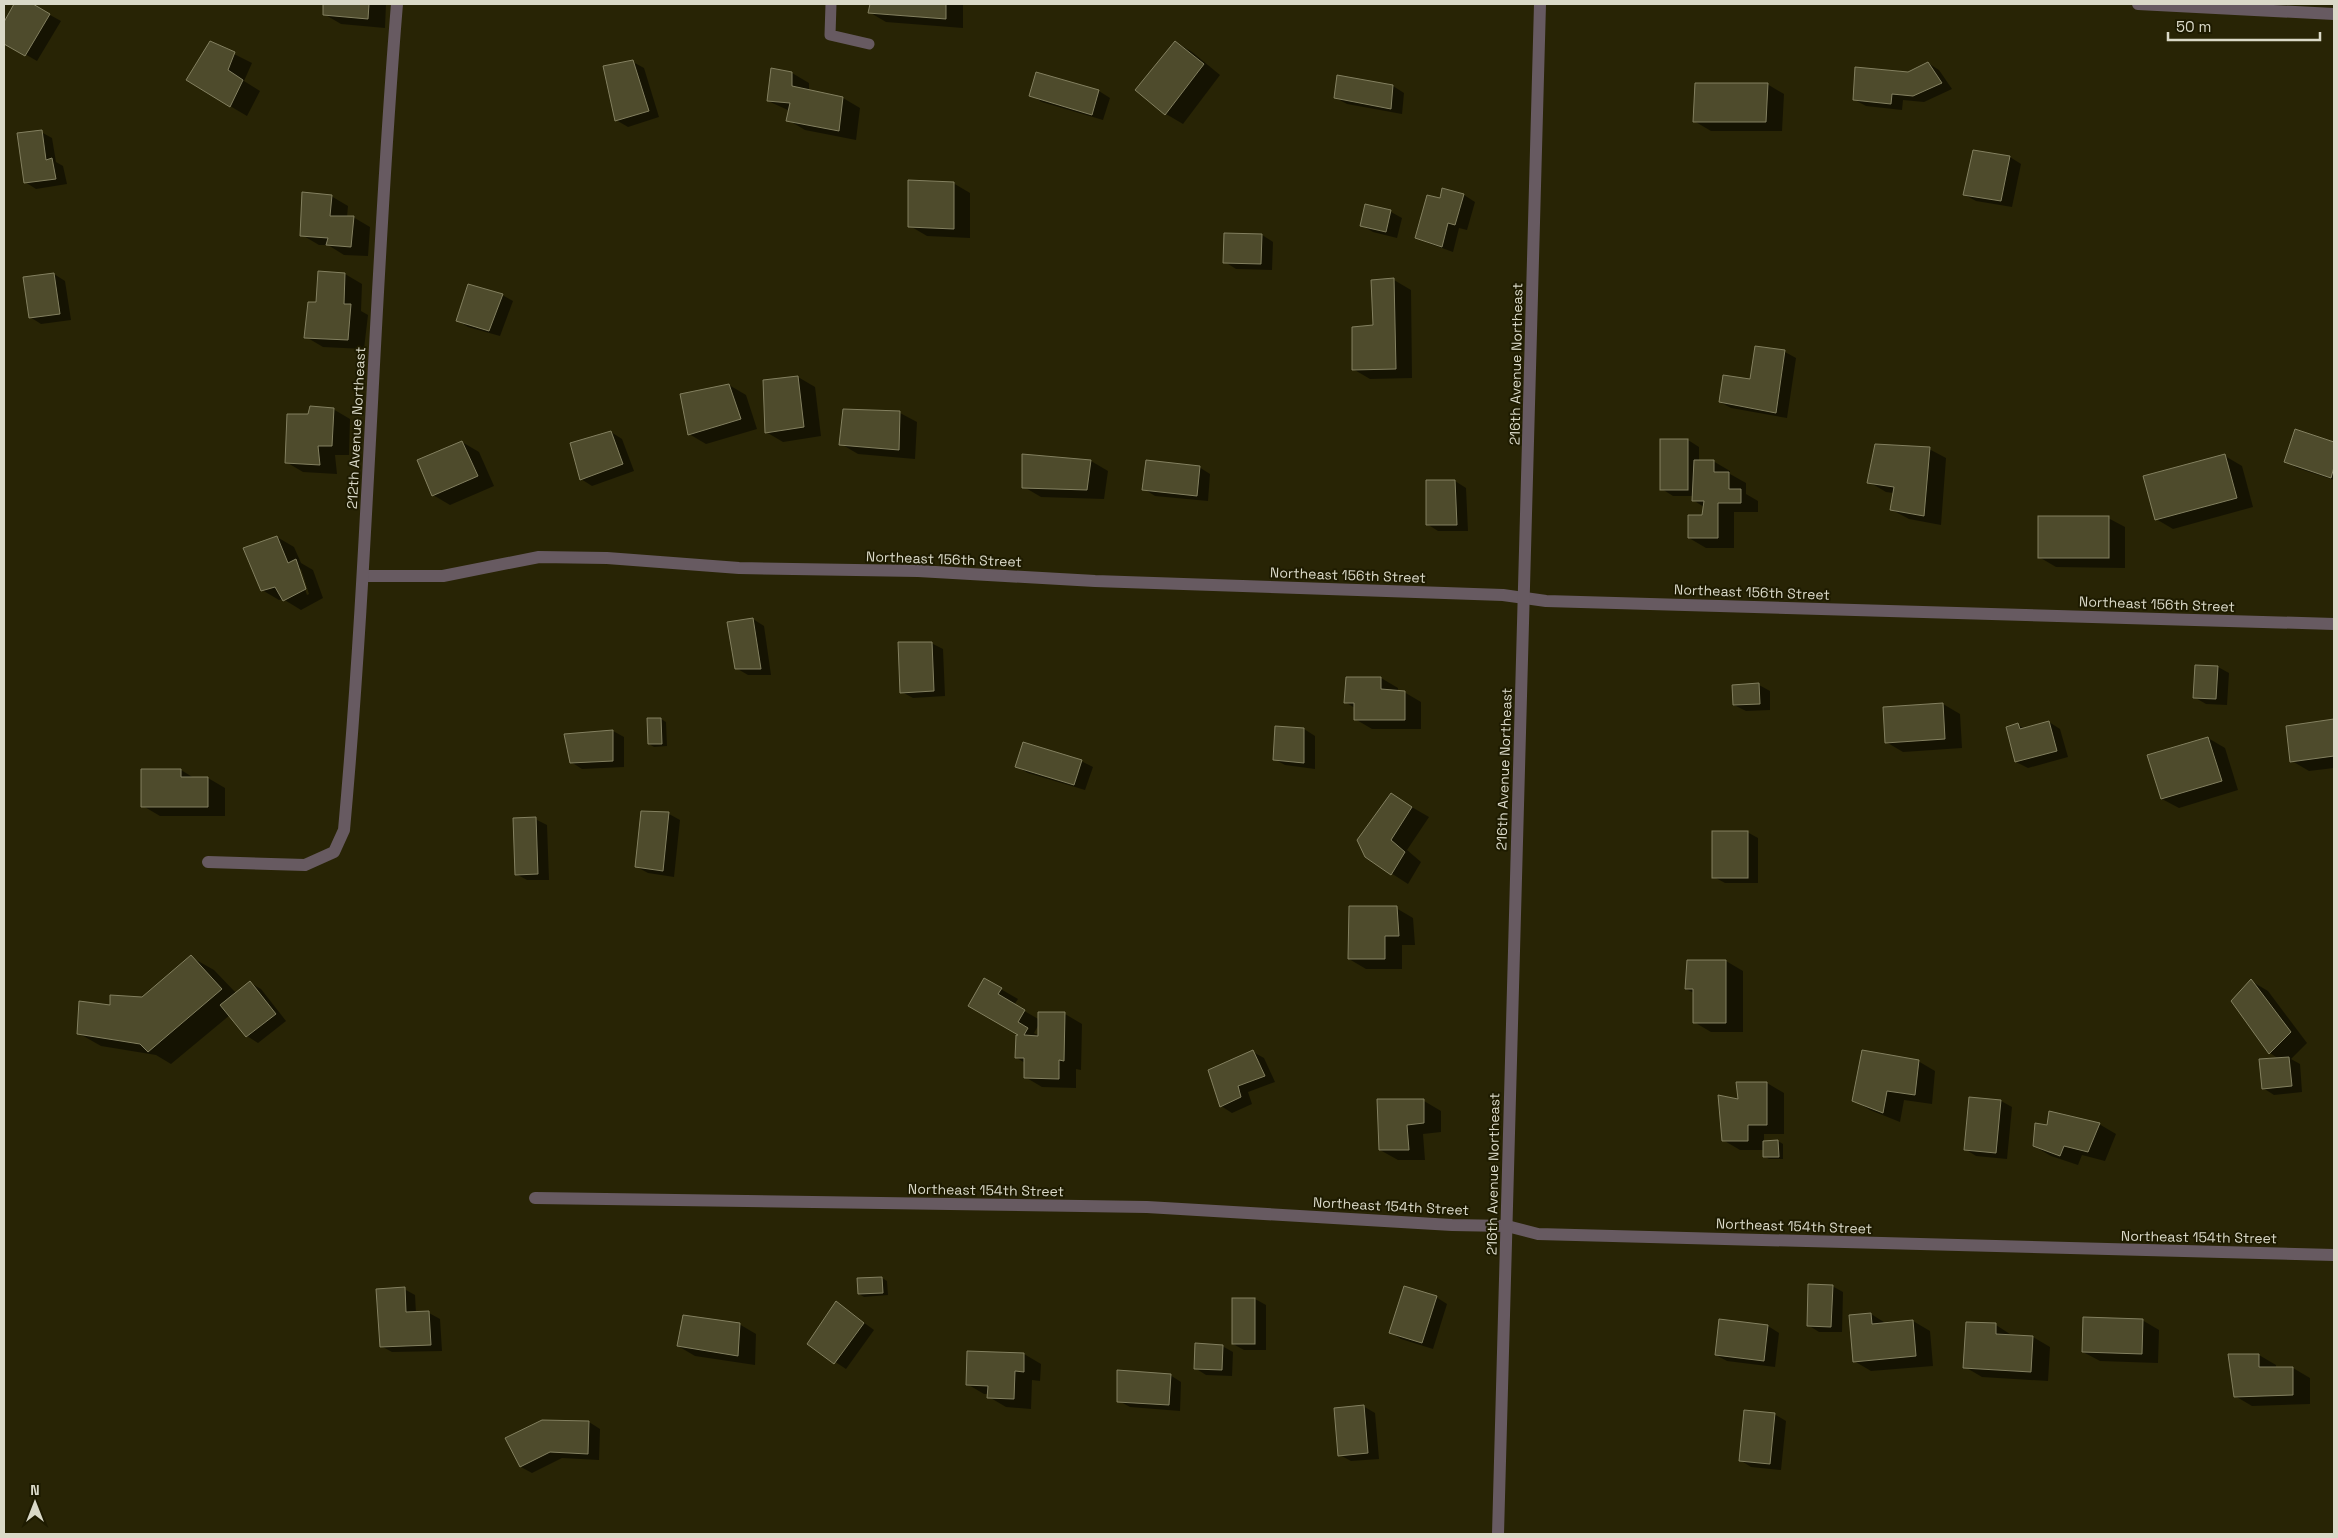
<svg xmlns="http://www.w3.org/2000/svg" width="2338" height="1538" viewBox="0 0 2338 1538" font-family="'Space Grotesk',sans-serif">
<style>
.shadow{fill:#0007;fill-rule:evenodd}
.building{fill:#4e4b2c;stroke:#838060}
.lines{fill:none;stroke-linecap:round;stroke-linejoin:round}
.service{stroke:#675a61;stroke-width:11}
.minor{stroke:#675a61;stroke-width:12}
.tertiary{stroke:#675a61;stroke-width:12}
.labels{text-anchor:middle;stroke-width:4;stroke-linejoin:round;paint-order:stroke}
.street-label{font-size:14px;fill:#dad9c8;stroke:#1e1b00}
</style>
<rect width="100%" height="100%" fill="#282405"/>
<g class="shadow">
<polygon points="16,4 30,4 61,21 37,61 4,42 4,24"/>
<polygon points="324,4 386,4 385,28 341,24 324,14"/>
<polygon points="871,4 963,4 963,28 886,22 869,12"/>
<polygon points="210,42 252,63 244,81 260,91 247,116 230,106"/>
<polygon points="1175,42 1192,52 1220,75 1183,124 1166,114"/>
<polygon points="633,62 644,68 659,117 628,127 616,120"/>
<polygon points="1928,63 1939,70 1952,89 1924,102 1903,100 1902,110 1866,106 1855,100"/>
<polygon points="792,73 809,83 809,91 843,98 860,108 856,140 805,130 788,120 790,111 768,101"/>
<polygon points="1037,73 1099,91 1110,98 1103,120 1042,102 1031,95"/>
<polygon points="1767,84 1784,94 1782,131 1711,131 1694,121"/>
<polygon points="1393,86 1404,93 1402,114 1347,104 1336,98"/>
<polygon points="41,132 52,138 56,162 63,166 67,184 36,189 25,182"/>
<polygon points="1974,151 2010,157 2021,164 2012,207 1976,201 1965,195"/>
<polygon points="953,183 970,193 970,238 927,236 910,226"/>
<polygon points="1464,195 1475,202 1467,230 1459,228 1453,252 1428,243 1416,237 1440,199"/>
<polygon points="331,196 348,206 347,217 353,217 370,227 368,256 344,255 328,245 319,245 302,235"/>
<polygon points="1366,206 1391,212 1402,218 1397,238 1373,232 1361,225"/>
<polygon points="1262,235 1273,242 1272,270 1236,269 1225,262"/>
<polygon points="319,272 345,274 362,284 361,311 368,315 364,349 323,347 306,337 317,303"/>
<polygon points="54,274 65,281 71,320 41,324 30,317"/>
<polygon points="1394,280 1411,290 1412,378 1370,379 1353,369 1374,326 1372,282"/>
<polygon points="502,295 513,301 500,336 468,327 457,320"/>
<polygon points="1756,347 1785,352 1796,358 1787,418 1731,408 1720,402 1751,380"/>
<polygon points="798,377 815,387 821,436 783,442 766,432"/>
<polygon points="729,385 746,395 757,429 706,444 689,434"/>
<polygon points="333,409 350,419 349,455 335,455 337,474 303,472 286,462 309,415"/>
<polygon points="844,411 900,413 917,422 915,459 858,454 841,444"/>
<polygon points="2296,431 2334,444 2334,480 2297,468 2285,461"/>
<polygon points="611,432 622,439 634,471 592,486 581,479"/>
<polygon points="1688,440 1699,447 1699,461 1713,461 1730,471 1730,474 1746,483 1746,494 1758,501 1758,512 1734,512 1734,548 1706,548 1689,538 1703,516 1704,507 1693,500 1693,496 1673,496 1662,489"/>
<polygon points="462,442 479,452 494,486 450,505 433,495"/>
<polygon points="1929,449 1946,458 1941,525 1909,519 1892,510 1894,493 1886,492 1869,482"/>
<polygon points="1024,456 1091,461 1108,471 1104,499 1041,497 1024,487"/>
<polygon points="2225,456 2242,466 2253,507 2173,529 2156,519"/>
<polygon points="1199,467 1210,474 1208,501 1155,496 1144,489"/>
<polygon points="1455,481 1466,488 1468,531 1438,531 1427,524"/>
<polygon points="2108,518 2125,527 2125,568 2056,567 2039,557"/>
<path d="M 277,537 L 294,547 L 301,563 L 313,570 L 323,598 L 301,610 L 283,599 L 279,600 L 262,590 ZM 298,569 L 301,569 L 309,594 L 307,595 Z"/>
<polygon points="753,619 764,626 771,675 748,675 736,668"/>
<polygon points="931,643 943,649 945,696 913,698 902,692"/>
<polygon points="2218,667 2229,673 2227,705 2206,704 2194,697"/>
<polygon points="1381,678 1398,688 1398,692 1404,692 1421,702 1421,729 1372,729 1355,719 1355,708 1345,702"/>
<polygon points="1759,685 1770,691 1770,710 1746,711 1734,705"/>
<polygon points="1943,704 1960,714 1962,748 1903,752 1886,742"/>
<polygon points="661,719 666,722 667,746 654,747 649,744"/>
<polygon points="2334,721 2334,768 2309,771 2292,761 2287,727"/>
<polygon points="2049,722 2060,729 2068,757 2028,768 2016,762 2018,725 2025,729"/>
<polygon points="1304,729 1315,736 1315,769 1285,765 1274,759"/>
<polygon points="613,731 624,737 624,767 582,769 571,762"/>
<polygon points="2208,738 2225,748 2238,790 2179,808 2162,799"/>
<polygon points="1081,761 1093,767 1085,790 1028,773 1017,767"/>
<polygon points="181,770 194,778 208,778 225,788 225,816 160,816 143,806"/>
<polygon points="1391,795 1429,817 1407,850 1421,862 1408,884 1366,857"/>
<polygon points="669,814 680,820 674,877 648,873 637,867"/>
<polygon points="535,819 547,825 549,880 527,880 516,874"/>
<polygon points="1747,832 1758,838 1758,883 1725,883 1714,877"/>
<polygon points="1396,908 1413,918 1415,945 1402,945 1402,969 1366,969 1349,959"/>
<polygon points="191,957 214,970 236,993 250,983 261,989 286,1021 258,1043 247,1036 230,1015 171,1064 156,1055 101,1046 78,1033 112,1006 142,998"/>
<polygon points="1726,961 1743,971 1743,1032 1711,1032 1694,1022 1694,993 1686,989"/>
<path d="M 985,980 L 1018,999 L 1014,1005 L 1040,1020 L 1065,1014 L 1082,1024 L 1081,1070 L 1076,1069 L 1076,1088 L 1042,1087 L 1025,1077 L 1025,1063 L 1017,1058 L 1022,1036 ZM 1039,1024 L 1039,1036 L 1034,1033 Z"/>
<polygon points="2251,981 2268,991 2307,1043 2291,1059 2300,1064 2302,1092 2274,1095 2263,1088 2279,1059 2270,1053 2233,1001"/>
<polygon points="1253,1052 1264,1058 1275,1082 1248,1092 1252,1104 1232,1113 1221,1106"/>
<polygon points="1918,1061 1935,1071 1932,1104 1904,1100 1900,1122 1870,1110 1853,1100"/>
<polygon points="1767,1083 1784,1093 1784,1134 1764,1134 1764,1142 1778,1141 1783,1144 1783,1159 1769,1159 1764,1156 1764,1150 1740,1150 1723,1140 1739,1101"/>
<polygon points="1378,1101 1424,1101 1441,1111 1441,1132 1423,1134 1425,1160 1398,1160 1380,1150"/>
<polygon points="2001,1101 2012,1107 2007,1159 1976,1156 1965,1149"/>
<polygon points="2099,1124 2116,1134 2105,1161 2082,1155 2078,1165 2051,1156 2034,1146 2048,1126"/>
<polygon points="882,1278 887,1281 888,1295 864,1297 859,1294"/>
<polygon points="1832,1286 1843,1292 1842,1332 1819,1332 1808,1325"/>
<polygon points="404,1289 415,1295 416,1313 429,1313 440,1319 442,1351 392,1352 381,1346"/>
<polygon points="1436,1297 1447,1304 1433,1349 1401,1339 1390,1332"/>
<polygon points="1255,1299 1266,1305 1266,1350 1244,1350 1233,1344"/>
<polygon points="837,1303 874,1330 846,1369 808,1344"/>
<polygon points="1871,1314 1887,1324 1913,1321 1930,1331 1933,1366 1871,1371 1854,1361"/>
<polygon points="2142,1320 2159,1330 2158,1363 2100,1361 2083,1352"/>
<polygon points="739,1324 756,1334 755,1365 695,1356 678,1346"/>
<polygon points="1996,1325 2013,1336 2033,1337 2050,1347 2048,1381 1982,1377 1965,1367"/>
<polygon points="1768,1326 1779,1333 1775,1367 1727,1361 1716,1355"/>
<polygon points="1222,1346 1233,1352 1232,1376 1206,1375 1195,1368"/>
<polygon points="1024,1354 1041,1364 1040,1381 1032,1380 1031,1409 1006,1407 989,1397 989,1394 984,1394 967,1384"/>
<polygon points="2229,1355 2259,1355 2276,1365 2276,1368 2293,1368 2310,1378 2310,1404 2252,1406 2235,1396"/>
<polygon points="1170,1375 1181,1382 1180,1411 1130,1407 1119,1401"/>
<polygon points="1363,1406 1375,1413 1379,1459 1351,1461 1340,1455"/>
<polygon points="1774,1414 1786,1421 1781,1470 1751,1467 1740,1460"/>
<polygon points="589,1422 600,1429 599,1460 562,1458 532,1473 521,1467 507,1438"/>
</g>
<g class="building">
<polygon points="14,4 33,4 50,14 25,56 4,44 4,22"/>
<polygon points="323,4 369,4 368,19 323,15"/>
<polygon points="870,4 946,4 946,19 868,13"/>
<polygon points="210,41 235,52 228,70 243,80 230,107 186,80"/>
<polygon points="1175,41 1204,64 1165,115 1135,90"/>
<polygon points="633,60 649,111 615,121 603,66"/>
<polygon points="1928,62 1942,83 1913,96 1892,94 1891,104 1853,100 1855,67 1908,72"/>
<polygon points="771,68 792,72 792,86 843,97 839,131 786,121 790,103 767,101"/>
<polygon points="1036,72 1099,90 1092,115 1029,96"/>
<polygon points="1337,75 1393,85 1391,109 1334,98"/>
<polygon points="1695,83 1768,83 1766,122 1693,122"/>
<polygon points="42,130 46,160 52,158 56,179 24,183 17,133"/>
<polygon points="1973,150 2010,156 2001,201 1963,195"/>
<polygon points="908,180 954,182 954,229 908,227"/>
<polygon points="1442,188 1464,194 1455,225 1448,223 1442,247 1415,238 1427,195 1440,198"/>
<polygon points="302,192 332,195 330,216 354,216 351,247 326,245 328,238 300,236"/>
<polygon points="1365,204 1391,210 1386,232 1360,226"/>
<polygon points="1224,233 1262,234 1261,264 1223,263"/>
<polygon points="318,271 345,273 344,304 351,304 348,340 304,338 308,302 316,302"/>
<polygon points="54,273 60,314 29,318 23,277"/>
<polygon points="1394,278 1396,369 1352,370 1352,327 1373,325 1371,280"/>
<polygon points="468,284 503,294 489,331 456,321"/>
<polygon points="1755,346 1785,350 1776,413 1719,402 1723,375 1750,379"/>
<polygon points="798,376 804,427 765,433 763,380"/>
<polygon points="729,384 741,419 688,435 680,394"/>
<polygon points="310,406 334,408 332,446 318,446 320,465 285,463 287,414 308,414"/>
<polygon points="843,409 900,411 899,450 839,445"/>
<polygon points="2295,429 2334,442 2334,467 2331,478 2284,462"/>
<polygon points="611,431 623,464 580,480 570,443"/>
<rect x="1660" y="439" width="28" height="51"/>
<polygon points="462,441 478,476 432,496 417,460"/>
<polygon points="1875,444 1930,447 1924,516 1890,510 1894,487 1867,483"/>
<polygon points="1022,454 1091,460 1087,490 1022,488"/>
<polygon points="2225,454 2237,498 2155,520 2143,476"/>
<polygon points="1146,460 1200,466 1197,496 1142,490"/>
<polygon points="1694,460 1714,460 1714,472 1729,472 1729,489 1741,489 1741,503 1718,503 1718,538 1688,538 1688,515 1702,515 1704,501 1692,501"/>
<polygon points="1426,480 1455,480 1457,525 1426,525"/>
<rect x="2038" y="516" width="71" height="42"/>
<polygon points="277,536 288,563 296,559 306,589 283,601 275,587 261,591 243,548"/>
<polygon points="753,618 761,669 735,669 727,622"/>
<polygon points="898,642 932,642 934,691 900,693"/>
<polygon points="2195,665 2218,666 2216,699 2193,698"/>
<polygon points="1346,677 1381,677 1381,689 1405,691 1405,720 1354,720 1354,703 1344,703"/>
<polygon points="1759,683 1760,704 1733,705 1732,685"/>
<polygon points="1943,703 1945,739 1885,743 1883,707"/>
<polygon points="647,718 661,718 662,744 648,744"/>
<polygon points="2334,719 2334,756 2290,762 2286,726"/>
<polygon points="2049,721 2057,751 2015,762 2006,727 2018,723 2020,729"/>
<polygon points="1275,726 1304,728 1304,763 1273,760"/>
<polygon points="613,730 613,761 570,763 564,734"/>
<polygon points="2208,737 2222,781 2161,799 2147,755"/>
<polygon points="1023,742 1082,760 1074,785 1015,767"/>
<polygon points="141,769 181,769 181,777 208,777 208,807 141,807"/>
<polygon points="1391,793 1412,807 1391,840 1405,852 1391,875 1365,857 1357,840"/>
<polygon points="641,811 669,812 663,871 635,867"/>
<polygon points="536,817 538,874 515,875 513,818"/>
<rect x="1712" y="831" width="36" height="47"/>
<polygon points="1349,906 1397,906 1399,936 1385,936 1385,959 1348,959"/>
<polygon points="191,955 222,989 148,1052 140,1044 77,1034 79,1001 110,1005 110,995 142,997"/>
<polygon points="1687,960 1726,960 1726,1023 1693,1023 1693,989 1685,989"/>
<polygon points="984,978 1002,988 998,994 1025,1010 1018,1022 1028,1028 1024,1035 1038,1036 1038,1012 1065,1012 1064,1061 1059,1060 1059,1079 1024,1078 1024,1058 1015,1058 1016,1035 1018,1035 968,1006"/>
<polygon points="2251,979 2291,1032 2269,1054 2231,1001"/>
<polygon points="250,981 276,1014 246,1037 220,1005"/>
<polygon points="1253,1050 1265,1076 1238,1086 1241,1097 1220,1107 1208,1070"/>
<polygon points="1862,1050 1919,1060 1915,1095 1887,1091 1883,1113 1852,1101"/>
<polygon points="2289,1057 2292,1086 2262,1089 2259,1059"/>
<polygon points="1736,1082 1767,1082 1767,1125 1748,1125 1748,1141 1722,1141 1718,1095 1738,1099"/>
<polygon points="1969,1097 2001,1100 1996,1153 1964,1150"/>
<polygon points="1377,1099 1424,1099 1424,1123 1407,1125 1409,1150 1379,1150"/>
<polygon points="2049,1111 2100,1123 2088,1152 2064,1146 2060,1156 2033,1146 2035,1123 2047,1125"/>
<polygon points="1778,1140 1779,1157 1763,1157 1763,1141"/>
<polygon points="882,1277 883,1293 858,1294 857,1278"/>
<polygon points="1808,1284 1833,1285 1831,1327 1807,1326"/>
<polygon points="1404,1286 1437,1296 1422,1343 1389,1333"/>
<polygon points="405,1287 406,1312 429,1311 431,1345 380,1347 376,1289"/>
<rect x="1232" y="1298" width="23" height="46"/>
<polygon points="836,1301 864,1323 834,1364 807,1344"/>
<polygon points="1871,1313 1872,1324 1913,1320 1916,1356 1853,1362 1849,1315"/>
<polygon points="683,1315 740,1323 738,1356 677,1346"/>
<polygon points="2083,1317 2143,1319 2142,1354 2082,1352"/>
<polygon points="1719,1319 1768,1325 1764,1361 1715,1355"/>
<polygon points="1966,1322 1996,1323 1996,1334 2033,1336 2031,1372 1963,1368"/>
<polygon points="1195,1343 1223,1345 1222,1370 1194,1369"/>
<polygon points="967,1351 1024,1353 1024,1372 1015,1371 1014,1399 987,1398 988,1386 966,1385"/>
<polygon points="2228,1354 2259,1354 2259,1367 2293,1367 2293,1395 2234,1397"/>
<polygon points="1117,1370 1171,1374 1169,1405 1117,1402"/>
<polygon points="1364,1405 1368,1453 1338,1456 1334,1408"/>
<polygon points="1744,1410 1775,1413 1770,1464 1739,1461"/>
<polygon points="542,1420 589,1421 588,1454 550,1452 520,1467 505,1438"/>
</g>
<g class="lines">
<polyline class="service" points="831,4 830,35 869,44"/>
<g class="minor">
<polyline points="2138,4 2334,14"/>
<polyline points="363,576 443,576 539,557 607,558 739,568 918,571 1095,581 1503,595 1546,601 2334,624"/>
<path d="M 208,862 L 305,865 L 334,852 L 344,830 C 369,555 374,279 397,4"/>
<polyline points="535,1198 1147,1207 1452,1225 1507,1226 1538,1234 2334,1255"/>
</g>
<polyline class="tertiary" points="1498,1534 1540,4"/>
</g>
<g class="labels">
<g class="street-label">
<text transform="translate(1516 364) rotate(-89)" y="5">216th Avenue Northeast</text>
<text transform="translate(356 428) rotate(-87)" y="5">212th Avenue Northeast</text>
<text transform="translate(944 559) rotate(2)" y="5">Northeast 156th Street</text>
<text transform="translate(1348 575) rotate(2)" y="5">Northeast 156th Street</text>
<text transform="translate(1752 592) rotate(2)" y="5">Northeast 156th Street</text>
<text transform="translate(2157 604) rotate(2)" y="5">Northeast 156th Street</text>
<text transform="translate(1504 769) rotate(-88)" y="5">216th Avenue Northeast</text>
<text transform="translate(1493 1174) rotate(-89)" y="5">216th Avenue Northeast</text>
<text transform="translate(986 1190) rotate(1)" y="5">Northeast 154th Street</text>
<text transform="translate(1391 1206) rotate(3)" y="5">Northeast 154th Street</text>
<text transform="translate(1794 1226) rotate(2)" y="5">Northeast 154th Street</text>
<text transform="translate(2199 1237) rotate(1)" y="5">Northeast 154th Street</text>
</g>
</g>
<rect width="2338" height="1538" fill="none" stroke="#dad9c8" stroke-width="10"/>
<g transform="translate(35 1503)" stroke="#1e1b00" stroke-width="4" paint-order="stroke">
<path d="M0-4L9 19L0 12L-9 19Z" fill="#dad9c8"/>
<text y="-8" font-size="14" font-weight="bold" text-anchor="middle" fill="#dad9c8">N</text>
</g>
<path d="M2168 32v8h152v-8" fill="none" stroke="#dad9c8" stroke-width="2.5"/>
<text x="2176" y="32" font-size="15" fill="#dad9c8" stroke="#1e1b00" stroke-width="4" paint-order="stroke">50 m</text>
</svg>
